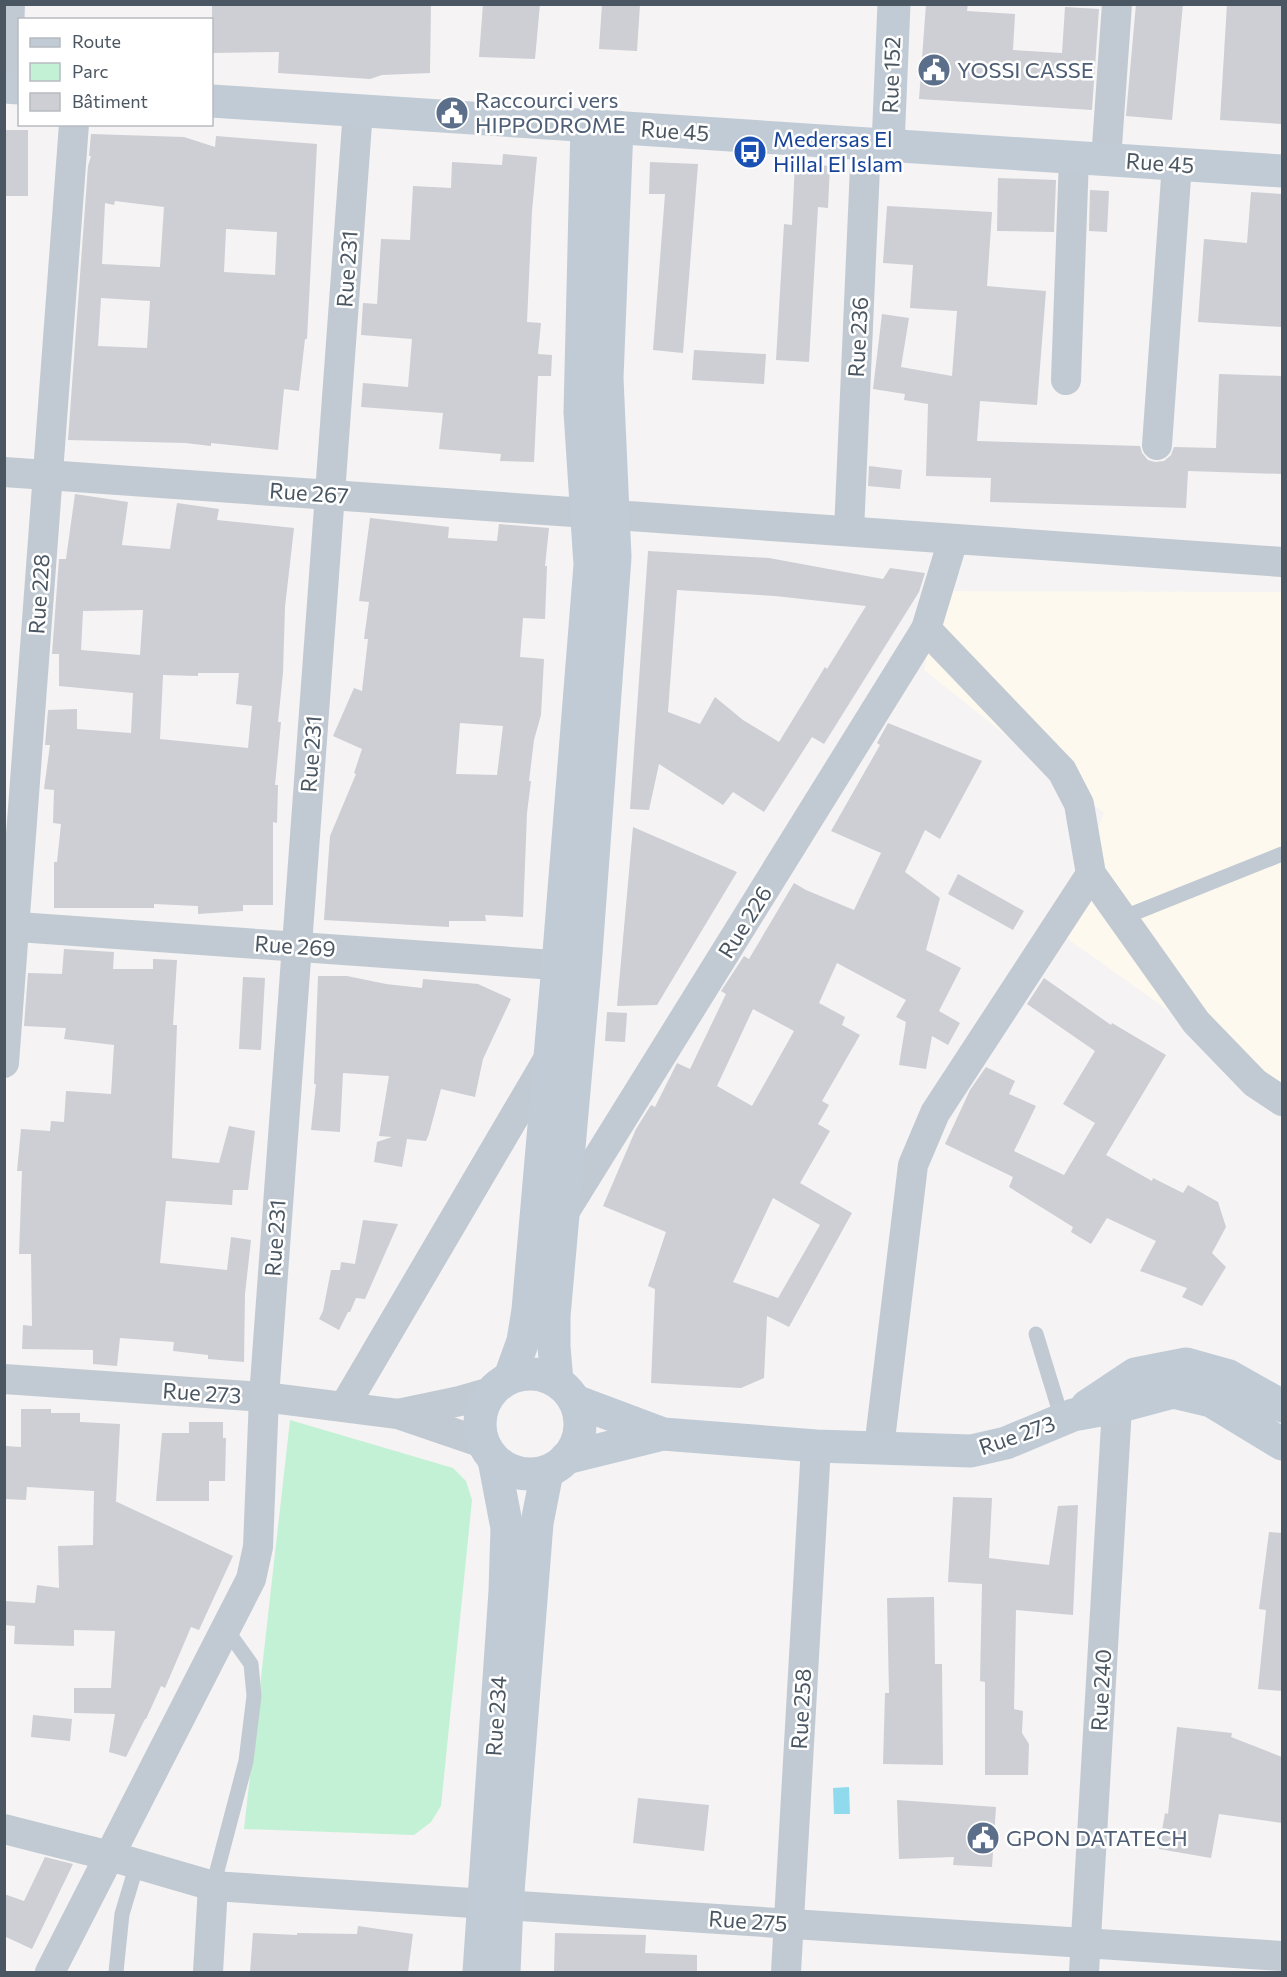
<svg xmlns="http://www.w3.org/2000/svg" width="1287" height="1977" viewBox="0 0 1287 1977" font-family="Commissioner,sans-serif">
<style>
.commercial{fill:#fdf9ef}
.green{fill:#c3f1d5}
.water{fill:#90daee}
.building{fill:#cdcfd5;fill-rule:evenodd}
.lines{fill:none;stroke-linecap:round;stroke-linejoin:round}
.lane{stroke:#c1cad2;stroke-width:15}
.street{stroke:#c1cad2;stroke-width:30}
.secondary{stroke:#c1cbd6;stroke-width:33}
.labels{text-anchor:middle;stroke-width:5;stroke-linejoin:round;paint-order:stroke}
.service-label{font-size:22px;fill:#4e5e75;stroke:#fff;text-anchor:start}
.street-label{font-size:22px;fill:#4a5661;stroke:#fff}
.transit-label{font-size:22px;fill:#164399;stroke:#fff;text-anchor:start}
</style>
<rect width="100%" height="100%" fill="#f5f3f3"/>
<polygon class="commercial" points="939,591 1282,592 1282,1091 1058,932 1104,813 924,670"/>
<polygon class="green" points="290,1420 453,1468 466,1481 472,1500 441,1806 431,1822 414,1835 244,1829"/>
<polygon class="water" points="849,1787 850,1814 834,1814 833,1788"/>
<g class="building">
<polygon points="212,4 431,4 430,73 382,75 370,79 278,73 279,52 212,53"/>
<polygon points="483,4 540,4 535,59 479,57"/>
<polygon points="602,4 640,4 637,51 599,49"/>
<polygon points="926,4 968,4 967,11 1015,14 1013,50 1062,53 1065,7 1099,9 1092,110 919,99"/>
<polygon points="1136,4 1183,4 1172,120 1126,116"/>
<polygon points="1227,4 1282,4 1282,124 1220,120"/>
<rect x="4" y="130" width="24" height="66"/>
<path d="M 91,134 L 184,137 L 215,147 L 216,136 L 317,144 L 307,339 L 305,339 L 299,391 L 284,389 L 278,450 L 211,443 L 211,446 L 185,443 L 68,440 L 88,166 L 91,156 L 89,156 ZM 115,201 L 164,207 L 160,267 L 102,264 L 105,203 L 114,205 ZM 226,229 L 277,232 L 275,275 L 224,272 ZM 101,298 L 150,301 L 147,348 L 98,346 Z"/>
<polygon points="503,154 537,157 532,211 527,322 541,323 538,354 552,355 551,376 538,376 534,462 500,461 501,454 439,449 443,413 361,407 363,383 408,387 412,339 361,335 363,303 377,304 381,239 410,240 413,186 451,188 452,162 502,165"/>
<polygon points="650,162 698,164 683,353 653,350 665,194 649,194"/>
<polygon points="795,163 830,166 828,208 818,207 809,362 776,360 784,224 792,225"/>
<polygon points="998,178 1056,180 1054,232 997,231"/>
<polygon points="1090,190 1109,191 1107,232 1089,231"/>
<polygon points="1251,192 1282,194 1282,327 1198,322 1204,239 1247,243"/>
<polygon points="887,206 992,212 987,286 1046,291 1037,405 980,401 977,441 1140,446 1142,453 1148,460 1155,462 1164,461 1171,455 1174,447 1216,448 1219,374 1282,376 1282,474 1188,471 1186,508 990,502 991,478 926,476 928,404 904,400 905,394 873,389 882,314 909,318 901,367 952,376 957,311 910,308 913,265 883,263"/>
<polygon points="694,350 766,354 764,384 692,380"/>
<polygon points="869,466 902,470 900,489 868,486"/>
<path d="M 75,494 L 128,502 L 122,545 L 170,549 L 177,503 L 219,509 L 217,520 L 294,528 L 285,607 L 283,673 L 278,722 L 281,722 L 275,785 L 278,785 L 277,823 L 273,822 L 273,905 L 243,905 L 243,911 L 198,914 L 198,906 L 154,904 L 154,908 L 54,908 L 54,862 L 57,862 L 61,824 L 53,823 L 54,790 L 44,789 L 50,745 L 45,745 L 48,710 L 77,709 L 77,729 L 131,733 L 133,693 L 59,686 L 59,654 L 52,654 L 59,559 L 66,559 ZM 143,610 L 140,655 L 81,650 L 83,611 ZM 198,673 L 239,673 L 236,704 L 252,706 L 248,748 L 160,739 L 163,675 L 198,676 Z"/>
<path d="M 370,518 L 449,527 L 448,538 L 497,541 L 499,524 L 549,528 L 545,566 L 547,566 L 545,619 L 523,618 L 520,657 L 544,659 L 541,715 L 534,740 L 529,781 L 531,781 L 527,813 L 523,917 L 485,915 L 486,921 L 449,921 L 449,927 L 324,920 L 330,836 L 356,774 L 354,773 L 362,749 L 333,736 L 354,688 L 362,691 L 368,639 L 364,639 L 369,602 L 359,601 ZM 460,723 L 503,726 L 497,775 L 456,774 Z"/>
<path d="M 648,551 L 769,558 L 883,579 L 890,568 L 925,573 L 919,592 L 824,744 L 812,737 L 764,812 L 733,792 L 723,805 L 659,764 L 649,810 L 630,809 ZM 677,590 L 775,596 L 866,606 L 827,669 L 825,667 L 779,742 L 743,720 L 715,697 L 700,724 L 668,712 Z"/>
<path d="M 888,723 L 982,761 L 940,839 L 925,830 L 905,872 L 940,898 L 926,950 L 961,968 L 939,1011 L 960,1023 L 948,1045 L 932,1036 L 926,1069 L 899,1065 L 906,1022 L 896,1017 L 906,1000 L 837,963 L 819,1003 L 845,1017 L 842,1025 L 860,1035 L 822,1101 L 829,1105 L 818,1124 L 830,1131 L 800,1183 L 852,1213 L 789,1327 L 767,1316 L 764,1378 L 741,1388 L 651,1383 L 655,1289 L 648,1286 L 666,1232 L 603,1206 L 636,1129 L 651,1105 L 655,1107 L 677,1063 L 690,1069 L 726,994 L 721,991 L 744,956 L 749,959 L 794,883 L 806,890 L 854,910 L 881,853 L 831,831 L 880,745 L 877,743 ZM 753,1009 L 794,1031 L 752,1106 L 717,1086 ZM 773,1198 L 820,1225 L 778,1298 L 733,1282 Z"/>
<polygon points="633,827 737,872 657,1005 617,1006"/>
<polygon points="958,874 1024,911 1013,930 948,894"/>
<polygon points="64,949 114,952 113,969 153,969 153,959 177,960 173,1025 177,1025 172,1158 219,1163 229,1126 255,1131 248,1190 233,1190 232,1205 166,1201 160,1263 227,1270 231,1237 251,1240 245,1294 244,1362 208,1359 208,1355 173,1351 174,1342 120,1338 117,1366 93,1364 93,1350 22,1349 23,1325 32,1326 31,1254 19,1254 22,1171 17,1171 21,1129 50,1131 51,1121 64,1122 66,1091 111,1094 114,1045 64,1039 66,1028 24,1026 28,973 62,974"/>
<polygon points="318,976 347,976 386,984 422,988 423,979 478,984 511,999 483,1059 475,1097 441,1089 429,1134 426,1141 407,1139 402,1167 374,1162 377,1142 392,1137 379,1136 389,1076 343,1073 340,1132 311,1130 316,1084 314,1084"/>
<polygon points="243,977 265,978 261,1050 239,1049"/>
<polygon points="1044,978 1111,1025 1112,1023 1166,1055 1106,1155 1152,1181 1153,1178 1183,1193 1188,1185 1218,1202 1226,1227 1212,1253 1226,1267 1202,1306 1182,1297 1187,1288 1140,1271 1156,1241 1107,1218 1091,1244 1071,1232 1073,1227 1009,1187 1013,1177 945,1144 970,1090 986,1067 1015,1081 1009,1094 1036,1106 1014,1151 1064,1175 1095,1123 1063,1104 1095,1051 1027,1004"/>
<polygon points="607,1012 627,1013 625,1042 605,1041"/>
<polygon points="363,1220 398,1224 365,1299 356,1298 350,1312 348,1312 339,1330 319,1319 323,1311 331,1270 340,1270 341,1262 355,1264"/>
<polygon points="21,1409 51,1409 51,1413 80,1413 80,1422 120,1424 116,1501 115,1501 233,1556 199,1630 191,1627 165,1688 161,1686 146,1719 145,1719 126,1757 109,1752 115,1714 74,1713 74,1688 111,1688 115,1631 74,1630 74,1646 14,1644 15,1626 4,1625 4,1601 35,1603 37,1585 59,1588 58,1546 93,1545 94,1491 27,1487 26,1500 4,1499 6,1446 21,1447"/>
<polygon points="189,1422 223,1422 223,1438 226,1438 225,1481 209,1481 209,1501 156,1501 162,1433 189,1433"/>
<polygon points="953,1497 992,1498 989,1558 1049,1565 1058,1506 1078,1505 1073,1615 1016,1610 1014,1709 1023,1711 1022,1733 1029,1744 1028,1775 985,1775 985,1682 980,1681 982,1584 948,1582"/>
<polygon points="1269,1532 1282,1533 1282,1691 1258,1689 1266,1610 1259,1609"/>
<polygon points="934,1597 935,1664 942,1664 943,1765 883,1764 885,1693 889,1693 887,1598"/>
<polygon points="33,1715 72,1719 70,1741 31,1737"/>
<polygon points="1177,1727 1232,1733 1231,1737 1282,1757 1282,1823 1219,1814 1211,1858 1159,1849 1165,1813 1168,1814"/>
<polygon points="638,1798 709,1805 704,1851 633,1843"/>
<polygon points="897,1800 996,1807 992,1867 953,1865 954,1857 899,1859"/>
<polygon points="45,1857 73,1864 32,1949 4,1936 4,1894 24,1901"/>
<polygon points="358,1926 413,1934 408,1972 250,1972 253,1933 297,1935 297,1933 357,1934"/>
<polygon points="555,1933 646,1935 645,1953 697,1955 697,1972 554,1972"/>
</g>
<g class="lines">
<g class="lane">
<polyline points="1122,918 1282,854"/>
<polyline points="1036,1334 1062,1419"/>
<polyline points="213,1886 246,1761 254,1696 251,1664 226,1629"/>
<polyline points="116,1972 122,1914 137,1864"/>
</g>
<g class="street">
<polyline points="7,87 10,4"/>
<polyline points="1106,160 1117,4"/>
<polyline points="1066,380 1074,158"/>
<polyline points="1157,445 1177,164"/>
<polyline points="4,472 1282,562"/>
<polyline points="849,531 866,144"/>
<polyline points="926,629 1062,771 1079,804 1091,874 1196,1022 1255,1083 1282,1101"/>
<polyline points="4,926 582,967"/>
<polyline points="4,1063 74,124"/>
<polyline points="563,1214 926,629 953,540"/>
<polyline points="4,1379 264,1397 398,1414 483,1443"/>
<polyline points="344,1407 550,1056"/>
<polyline points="398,1414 460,1401 491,1392"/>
<polyline points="879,1448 913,1165 935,1113 1091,874"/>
<polyline points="4,1829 110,1856 213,1886 1282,1956"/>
<polyline points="50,1972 251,1579 258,1547 264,1397 358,110"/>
<polyline points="208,1972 213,1886"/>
<polyline points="786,1972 816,1446"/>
<polyline points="1084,1972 1117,1407 1115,1387"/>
</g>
<g class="secondary">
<polyline points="4,87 20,88"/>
<polyline points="212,101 1282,171"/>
<polyline points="888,145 894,4"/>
<circle cx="530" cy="1424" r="50"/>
<polyline points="510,1377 523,1341 528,1310 558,965 590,565 580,412 587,125"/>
<polyline points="557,1381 554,1347 554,1316 585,967 615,557 607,378 617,127"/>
<polyline points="575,1401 663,1434 816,1446 971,1451 1006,1443 1073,1415 1117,1407 1173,1392 1211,1401 1282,1444"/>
<polyline points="1087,1406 1135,1374 1186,1364 1229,1376 1282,1406"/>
<polyline points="566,1458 663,1434"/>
<polyline points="479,1972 505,1591 507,1528 494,1460"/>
<polyline points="504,1972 507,1905 537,1523 547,1472"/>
</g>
</g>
<defs>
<g id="civic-disc" transform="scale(1.725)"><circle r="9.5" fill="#5c6f8a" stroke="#fff"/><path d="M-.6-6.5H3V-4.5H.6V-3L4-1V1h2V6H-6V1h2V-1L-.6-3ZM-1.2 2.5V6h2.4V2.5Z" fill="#fff"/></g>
<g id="bus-disc" transform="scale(1.725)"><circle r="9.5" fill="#1a4fb4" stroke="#fff"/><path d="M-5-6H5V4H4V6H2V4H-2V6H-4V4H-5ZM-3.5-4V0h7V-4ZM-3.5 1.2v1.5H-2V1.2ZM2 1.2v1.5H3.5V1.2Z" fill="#fff"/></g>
</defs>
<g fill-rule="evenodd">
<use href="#civic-disc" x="934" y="70"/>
<use href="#civic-disc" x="452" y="113"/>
<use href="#bus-disc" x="750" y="152"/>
<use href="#civic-disc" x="983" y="1838"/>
</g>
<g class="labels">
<g class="service-label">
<text x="957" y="78">YOSSI CASSE</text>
<text x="475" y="108">Raccourci vers<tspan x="475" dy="25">HIPPODROME</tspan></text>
<text x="1006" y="1846">GPON DATATECH</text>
</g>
<g class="street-label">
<text transform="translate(891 75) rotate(-88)" y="8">Rue 152</text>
<text transform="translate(675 131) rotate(4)" y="8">Rue 45</text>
<text transform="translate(1160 163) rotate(4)" y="8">Rue 45</text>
<text transform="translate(347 269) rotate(-86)" y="8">Rue 231</text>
<text transform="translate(858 337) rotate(-87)" y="8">Rue 236</text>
<text transform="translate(309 493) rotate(4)" y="8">Rue 267</text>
<text transform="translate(39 594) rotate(-86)" y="8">Rue 228</text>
<text transform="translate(311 754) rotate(-86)" y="8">Rue 231</text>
<text transform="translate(745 922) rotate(-58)" y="8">Rue 226</text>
<text transform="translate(295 946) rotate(4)" y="8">Rue 269</text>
<text transform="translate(275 1238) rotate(-86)" y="8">Rue 231</text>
<text transform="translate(202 1393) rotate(4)" y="8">Rue 273</text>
<text transform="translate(1017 1435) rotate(-19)" y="8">Rue 273</text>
<text transform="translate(1101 1690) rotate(-87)" y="8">Rue 240</text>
<text transform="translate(801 1709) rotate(-87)" y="8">Rue 258</text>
<text transform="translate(496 1716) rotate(-86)" y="8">Rue 234</text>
<text transform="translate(748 1921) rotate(4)" y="8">Rue 275</text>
</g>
<g class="transit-label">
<text x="773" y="147">Medersas El<tspan x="773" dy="25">Hillal El Islam</tspan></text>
</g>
</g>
<rect width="1287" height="1977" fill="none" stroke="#4a5661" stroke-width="12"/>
<rect x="18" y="18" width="195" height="108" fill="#ffffff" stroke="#b7bbc0" stroke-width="1.5"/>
<rect x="30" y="38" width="30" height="9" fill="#c1cbd6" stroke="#b7bbc0" stroke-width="1.5"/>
<text x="72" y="48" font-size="18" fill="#4a5661">Route</text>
<rect x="30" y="63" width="30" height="18" fill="#c3f1d5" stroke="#b7bbc0" stroke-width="1.5"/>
<text x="72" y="78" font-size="18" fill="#4a5661">Parc</text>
<rect x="30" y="93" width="30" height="18" fill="#cdcfd5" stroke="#b7bbc0" stroke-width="1.5"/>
<text x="72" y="108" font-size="18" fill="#4a5661">Bâtiment</text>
</svg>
